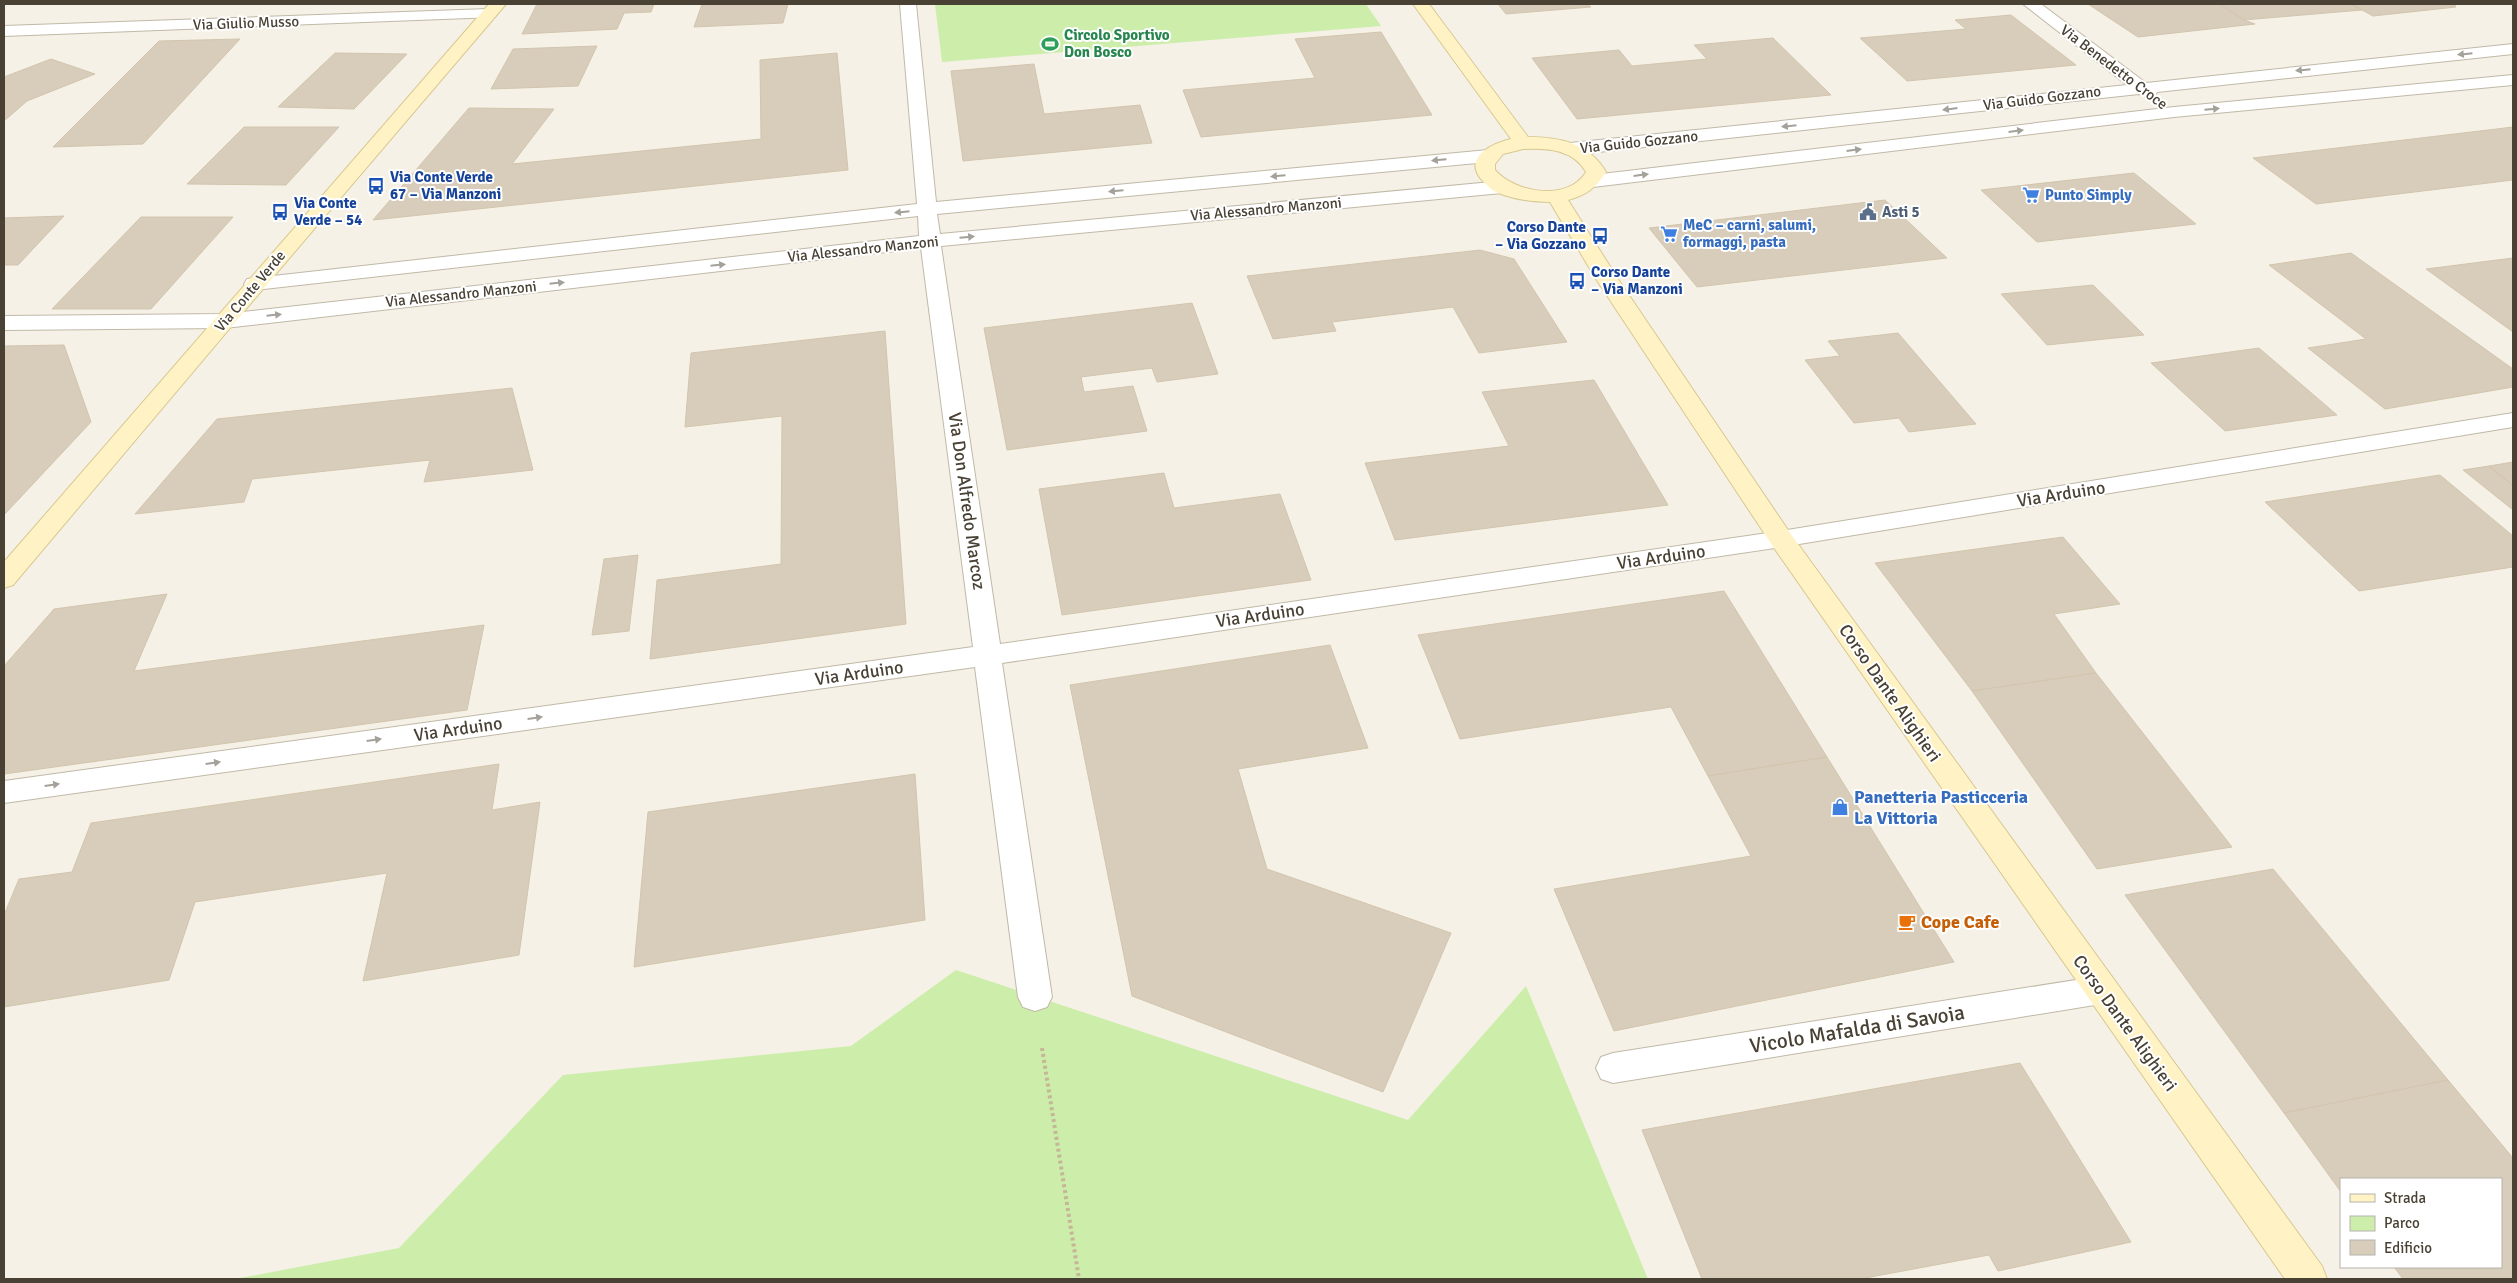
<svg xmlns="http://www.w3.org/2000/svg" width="2517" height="1283" viewBox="0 0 2517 1283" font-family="Signika,sans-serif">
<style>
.green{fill:#cdedab}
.building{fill:#d7cdba;stroke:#d3c5ad}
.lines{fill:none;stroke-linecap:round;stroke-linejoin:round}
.street-casing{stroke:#c1b9a7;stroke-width:2}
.secondary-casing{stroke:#d8c891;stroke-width:2}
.path{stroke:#c4b697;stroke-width:4;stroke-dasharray:3 3;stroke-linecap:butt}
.street{fill:#fff;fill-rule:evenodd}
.secondary{fill:#fff3c5;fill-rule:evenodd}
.oneway{fill:#a4a09a}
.labels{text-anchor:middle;stroke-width:4;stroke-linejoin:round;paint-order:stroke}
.far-street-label{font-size:15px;fill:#484134;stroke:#fff}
.far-leisure-label{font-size:15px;font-weight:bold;fill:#27864d;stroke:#fff;text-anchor:start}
.far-transit-label{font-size:15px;font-weight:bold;fill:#164399;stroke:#fff;text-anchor:start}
.far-shop-label{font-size:15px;font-weight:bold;fill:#366cbe;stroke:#fff;text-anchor:start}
.far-service-label{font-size:15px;font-weight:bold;fill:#4e5e75;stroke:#fff;text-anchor:start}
.street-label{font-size:18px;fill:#484134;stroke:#fff}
.shop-label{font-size:18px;font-weight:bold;fill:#366cbe;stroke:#fff;text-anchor:start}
.food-label{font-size:18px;font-weight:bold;fill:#c56008;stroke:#fff;text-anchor:start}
.near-street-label{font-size:21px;fill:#484134;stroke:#fff}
</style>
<rect width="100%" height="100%" fill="#f5f1e6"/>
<g class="green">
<polygon points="935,4 1366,4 1381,26 942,62"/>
<polygon points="956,970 1408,1120 1526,986 1648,1279 235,1279 399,1248 563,1075 851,1046"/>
</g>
<g class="building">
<polygon points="537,4 654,4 651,12 624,13 617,29 522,34"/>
<polygon points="702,4 788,4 783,23 694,27"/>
<polygon points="1498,4 1588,4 1591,7 1506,14"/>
<polygon points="2088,4 2219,4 2244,20 2255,24 2138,37"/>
<polygon points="2219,4 2351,4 2362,10 2244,20"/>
<polygon points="2351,4 2454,4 2456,7 2373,16"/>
<polygon points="2011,15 2076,65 1907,81 1860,38 1966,29 1955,20"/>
<polygon points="1381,32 1432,115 1201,137 1183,90 1315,78 1295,39"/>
<polygon points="1773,38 1831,95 1577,119 1532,58 1619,50 1632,66 1707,59 1694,45"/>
<polygon points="240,39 143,144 53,147 159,41"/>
<polygon points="597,46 578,86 491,89 513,49"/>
<polygon points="335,53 407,54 354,109 278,107"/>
<polygon points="837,53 848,170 373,220 469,108 554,109 512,164 761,139 760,60"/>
<polygon points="51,59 95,74 27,101 4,121 4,77"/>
<polygon points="1034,64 1044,114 1140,105 1152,143 963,161 951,71"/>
<polygon points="244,127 339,127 286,185 187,184"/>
<polygon points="2513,127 2513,180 2316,204 2253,158"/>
<polygon points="2134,173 2196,224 2037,242 1981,190"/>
<polygon points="1885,200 1947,258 1697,287 1649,228"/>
<polygon points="64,216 18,265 4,265 4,218"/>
<polygon points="141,217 233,217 151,309 52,309"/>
<polygon points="1480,250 1514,259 1567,342 1479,353 1453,307 1332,322 1336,331 1273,339 1247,276"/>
<polygon points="2351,253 2513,369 2513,387 2385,409 2308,348 2366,339 2269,265"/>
<polygon points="2513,258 2513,332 2426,269"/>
<polygon points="2093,285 2144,335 2047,345 2001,294"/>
<polygon points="1192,303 1218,374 1157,382 1152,368 1081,377 1084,392 1133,386 1147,431 1007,450 984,328"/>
<polygon points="885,331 906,624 650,659 657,580 781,564 782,416 685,427 691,353"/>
<polygon points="1898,333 1976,424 1909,432 1899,418 1854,423 1805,360 1840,356 1828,341"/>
<polygon points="64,345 91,422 4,515 4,346"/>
<polygon points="2259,348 2337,415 2225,431 2151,363"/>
<polygon points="1594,380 1668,505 1395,540 1365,463 1509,446 1482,392"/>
<polygon points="512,388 533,470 424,482 430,460 252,479 244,502 135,514 217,419"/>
<polygon points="2513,462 2513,486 2489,466"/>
<polygon points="2489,466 2513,486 2513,510 2463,470"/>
<polygon points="1164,473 1174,508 1280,494 1311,580 1062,615 1039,489"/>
<polygon points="2440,475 2513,536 2513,567 2359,591 2265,502"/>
<polygon points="2063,537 2120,604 2054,614 2096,673 1972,691 1875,563"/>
<polygon points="638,555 629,631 592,635 604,559"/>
<polygon points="1724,591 1827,757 1708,776 1671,707 1460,739 1418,635"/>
<polygon points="167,594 134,671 484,625 467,710 4,774 4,666 54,609"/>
<polygon points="1330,645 1368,748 1238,769 1267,869 1451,933 1383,1092 1132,996 1070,685"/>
<polygon points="2096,673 2232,847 2097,869 1972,691"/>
<polygon points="1827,757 1954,962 1614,1031 1554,889 1751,856 1708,776"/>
<polygon points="499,764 492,810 540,802 519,955 363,981 387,873 195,902 169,980 4,1007 4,915 19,879 72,872 91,823"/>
<polygon points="915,774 925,920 634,967 648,812"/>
<polygon points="2273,869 2448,1080 2284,1113 2125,895"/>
<polygon points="2020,1063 2131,1242 1998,1271 1989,1255 1860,1279 1702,1279 1642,1130"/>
<polygon points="2448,1080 2513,1158 2513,1279 2403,1279 2394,1267 2501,1267 2501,1179 2341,1179 2341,1192 2284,1113"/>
</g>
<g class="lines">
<g class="street-casing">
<g id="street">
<polygon points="900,4 916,4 936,202 1488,150 1495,152 1497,156 1495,160 1488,162 937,214 940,234 1502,181 1509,183 1512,187 1509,191 1502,193 941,246 1000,644 1781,531 2513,413 2513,427 1781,547 1002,663 1052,997 1047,1007 1035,1011 1023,1007 1018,997 975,667 4,803 4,781 973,647 921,248 225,328 4,330 4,316 225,314 919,236 918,216 255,290 247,289 244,284 247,279 255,278 917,204"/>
<polygon points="2023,4 2041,4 2146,83 2513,44 2513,54 2157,92 2155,97 2149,98 2139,94 1570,155 1563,153 1561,149 1563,145 1570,143 2127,85"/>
<polygon points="489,9 495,11 497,14 495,17 4,36 4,26"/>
<polygon points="2513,75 2513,85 2174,117 1593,187 1586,185 1583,181 1586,177 1593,175 2174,107"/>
<polygon points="2101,976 2113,980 2118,990 2113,1000 2101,1004 1613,1083 1601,1079 1596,1068 1601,1057 1613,1053"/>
</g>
</g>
<g class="secondary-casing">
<g id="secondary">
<polygon points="489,4 506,4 263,289 13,585 4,588 4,562"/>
<path d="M 1413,4 L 1429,4 L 1528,137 C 1560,137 1589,143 1606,172 C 1596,188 1586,195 1568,200 L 1618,279 L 1790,533 L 2322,1266 L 2327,1279 L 2285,1279 L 1772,545 L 1596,279 L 1550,202 C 1532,202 1513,199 1496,192 C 1490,189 1486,184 1481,179 C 1463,157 1493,143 1511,139 ZM 1523,149 C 1547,148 1573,149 1586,172 C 1568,202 1515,193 1495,170 L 1495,164 L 1503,154 Z"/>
</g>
</g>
<polyline class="path" points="1042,1048 1079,1279"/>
<use href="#street" class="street"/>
<use href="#secondary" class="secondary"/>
</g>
<defs><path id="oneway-solid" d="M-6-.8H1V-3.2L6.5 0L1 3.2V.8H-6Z" transform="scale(1.25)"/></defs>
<g class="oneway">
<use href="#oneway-solid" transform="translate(2465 54) rotate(174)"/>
<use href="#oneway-solid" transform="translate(2303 70) rotate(174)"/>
<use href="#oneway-solid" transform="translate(1950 109) rotate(173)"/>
<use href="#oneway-solid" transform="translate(2212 109) rotate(-5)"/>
<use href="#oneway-solid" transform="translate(1789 126) rotate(174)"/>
<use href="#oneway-solid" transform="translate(2016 131) rotate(-7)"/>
<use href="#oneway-solid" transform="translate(1854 150) rotate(-7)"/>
<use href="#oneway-solid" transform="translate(1439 160) rotate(175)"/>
<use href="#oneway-solid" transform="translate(1641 175) rotate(-7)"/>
<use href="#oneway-solid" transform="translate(1278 176) rotate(175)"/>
<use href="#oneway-solid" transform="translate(1116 191) rotate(175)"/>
<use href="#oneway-solid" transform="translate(902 212) rotate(174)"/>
<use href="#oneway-solid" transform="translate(967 237) rotate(-5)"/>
<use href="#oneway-solid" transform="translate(718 265) rotate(-6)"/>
<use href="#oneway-solid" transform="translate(557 283) rotate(-6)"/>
<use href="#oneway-solid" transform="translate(274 315) rotate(-6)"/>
<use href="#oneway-solid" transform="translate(535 718) rotate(-8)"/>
<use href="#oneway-solid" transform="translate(374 740) rotate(-8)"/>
<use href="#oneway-solid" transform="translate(213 763) rotate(-8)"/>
<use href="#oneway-solid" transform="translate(52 785) rotate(-8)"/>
</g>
<defs>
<g id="stadium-bare" transform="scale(1.35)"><path d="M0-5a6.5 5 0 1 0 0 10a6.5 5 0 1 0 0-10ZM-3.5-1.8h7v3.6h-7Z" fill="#2e9e5b" stroke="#fff" stroke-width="2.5" paint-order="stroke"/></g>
<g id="bus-bare" transform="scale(1.35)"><path d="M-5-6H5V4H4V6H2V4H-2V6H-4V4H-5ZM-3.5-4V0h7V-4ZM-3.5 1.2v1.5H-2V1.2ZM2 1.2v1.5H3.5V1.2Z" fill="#1a4fb4" stroke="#fff" stroke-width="2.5" paint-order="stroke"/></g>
<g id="supermarket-bare" transform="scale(1.35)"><path d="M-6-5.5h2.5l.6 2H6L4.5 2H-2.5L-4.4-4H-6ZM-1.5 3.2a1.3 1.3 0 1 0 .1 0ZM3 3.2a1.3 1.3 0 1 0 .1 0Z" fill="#3f7fe0" stroke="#fff" stroke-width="2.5" paint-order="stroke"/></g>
<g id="civic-bare" transform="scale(1.35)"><path d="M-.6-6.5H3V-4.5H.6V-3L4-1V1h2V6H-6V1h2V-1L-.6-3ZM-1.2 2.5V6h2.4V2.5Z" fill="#5c6f8a" stroke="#fff" stroke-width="2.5" paint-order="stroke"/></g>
<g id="shop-bare" transform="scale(1.35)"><path d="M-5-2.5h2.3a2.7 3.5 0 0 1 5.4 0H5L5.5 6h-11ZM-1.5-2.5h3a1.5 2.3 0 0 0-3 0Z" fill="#3f7fe0" stroke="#fff" stroke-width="2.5" paint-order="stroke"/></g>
<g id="cafe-bare" transform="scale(1.35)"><path d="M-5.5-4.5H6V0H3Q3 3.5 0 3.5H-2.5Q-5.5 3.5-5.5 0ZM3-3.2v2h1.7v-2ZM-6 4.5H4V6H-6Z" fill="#e8710a" stroke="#fff" stroke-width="2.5" paint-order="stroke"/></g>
</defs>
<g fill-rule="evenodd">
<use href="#stadium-bare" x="1050" y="44"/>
<use href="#bus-bare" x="376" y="186"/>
<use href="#supermarket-bare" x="2031" y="195"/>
<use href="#bus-bare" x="280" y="212"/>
<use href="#civic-bare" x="1868" y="212"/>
<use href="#supermarket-bare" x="1669" y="234"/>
<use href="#bus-bare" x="1600" y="236"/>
<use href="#bus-bare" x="1577" y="281"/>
<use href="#shop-bare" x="1840" y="807"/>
<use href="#cafe-bare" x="1907" y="922"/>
</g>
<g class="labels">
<g class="far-street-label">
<text transform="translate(246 23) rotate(-2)" y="5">Via Giulio Musso</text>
<text transform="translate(2114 67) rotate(37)" y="5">Via Benedetto Croce</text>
<text transform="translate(2042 98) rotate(-7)" y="5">Via Guido Gozzano</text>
<text transform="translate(1639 142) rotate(-6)" y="5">Via Guido Gozzano</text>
<text transform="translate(1266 209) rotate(-5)" y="5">Via Alessandro Manzoni</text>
<text transform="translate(863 249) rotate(-6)" y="5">Via Alessandro Manzoni</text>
<text transform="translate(250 291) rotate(-50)" y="5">Via Conte Verde</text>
<text transform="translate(461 294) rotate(-6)" y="5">Via Alessandro Manzoni</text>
</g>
<g class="far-leisure-label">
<text x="1064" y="40">Circolo Sportivo<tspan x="1064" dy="17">Don Bosco</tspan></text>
</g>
<g class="far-transit-label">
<text x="390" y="182">Via Conte Verde<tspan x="390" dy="17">67 – Via Manzoni</tspan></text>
<text x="294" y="208">Via Conte<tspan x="294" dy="17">Verde – 54</tspan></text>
<text x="1586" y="232" text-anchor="end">Corso Dante<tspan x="1586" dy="17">– Via Gozzano</tspan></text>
<text x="1591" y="277">Corso Dante<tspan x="1591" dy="17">– Via Manzoni</tspan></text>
</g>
<g class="far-shop-label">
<text x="2045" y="200">Punto Simply</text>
<text x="1683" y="230">MeC – carni, salumi,<tspan x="1683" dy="17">formaggi, pasta</tspan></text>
</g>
<g class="far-service-label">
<text x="1882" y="217">Asti 5</text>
</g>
<g class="street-label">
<text transform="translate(2061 494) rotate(-9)" y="6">Via Arduino</text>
<text transform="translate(967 501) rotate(82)" y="6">Via Don Alfredo Marcoz</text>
<text transform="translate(1661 557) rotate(-8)" y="6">Via Arduino</text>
<text transform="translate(1260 615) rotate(-8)" y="6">Via Arduino</text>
<text transform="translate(859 673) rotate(-8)" y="6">Via Arduino</text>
<text transform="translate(1890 693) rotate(55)" y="6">Corso Dante Alighieri</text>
<text transform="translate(458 729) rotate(-8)" y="6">Via Arduino</text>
<text transform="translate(2125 1023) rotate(54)" y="6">Corso Dante Alighieri</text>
</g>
<g class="shop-label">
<text x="1854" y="803">Panetteria Pasticceria<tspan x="1854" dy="21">La Vittoria</tspan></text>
</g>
<g class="food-label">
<text x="1921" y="928">Cope Cafe</text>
</g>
<g class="near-street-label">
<text transform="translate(1857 1029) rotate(-9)" y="7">Vicolo Mafalda di Savoia</text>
</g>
</g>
<rect width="2517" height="1283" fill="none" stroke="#484134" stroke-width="10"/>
<rect x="2340" y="1178" width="162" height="90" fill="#ffffff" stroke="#b6b3ae"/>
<rect x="2350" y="1194" width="25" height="8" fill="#fff3c5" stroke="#b6b3ae"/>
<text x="2384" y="1203" font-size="15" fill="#484134">Strada</text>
<rect x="2350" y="1216" width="25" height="15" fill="#cdedab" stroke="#b6b3ae"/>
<text x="2384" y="1228" font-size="15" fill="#484134">Parco</text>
<rect x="2350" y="1240" width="25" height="15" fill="#d7cdba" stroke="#b6b3ae"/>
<text x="2384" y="1253" font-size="15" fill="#484134">Edificio</text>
</svg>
